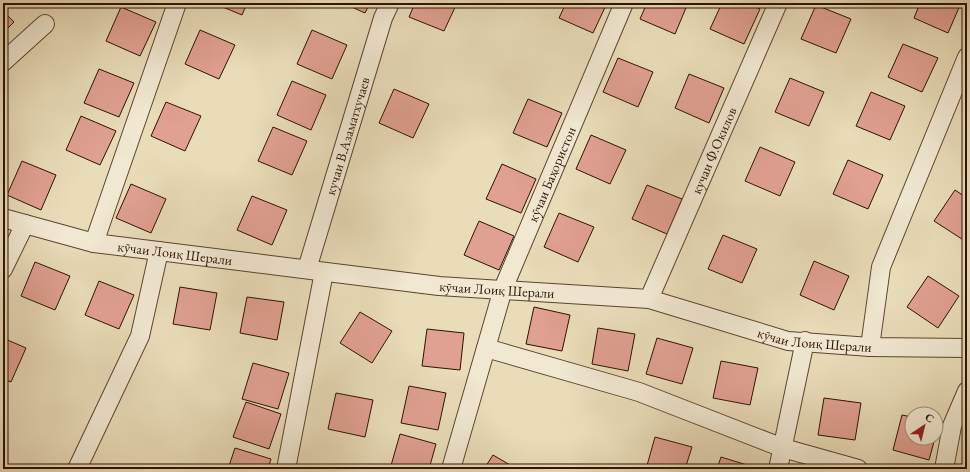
<svg xmlns="http://www.w3.org/2000/svg" width="970" height="472" viewBox="0 0 970 472" font-family="'EB Garamond',serif">
<style>
.building{fill:#e0a092;stroke:#2f1200}
.lines{fill:none;stroke-linecap:round;stroke-linejoin:round}
.minor-casing{stroke:#5e442e;stroke-width:20}
.minor{stroke:#f1e8d2;stroke-width:18}
.labels{text-anchor:middle;stroke-width:3;stroke-linejoin:round;paint-order:stroke}
.street-label{font-size:14px;fill:#2f1200;stroke:#f1e8d2}
</style>
<rect width="100%" height="100%" fill="#e9dcb9"/>
<filter id="stains"><feTurbulence type="fractalNoise" baseFrequency=".005" numOctaves="4"/><feColorMatrix values="0 0 0 0 .2 0 0 0 0 .09 0 0 0 0 .02 0 0 0 .5 -.17"/></filter>
<radialGradient id="worn" r=".72"><stop offset=".6" stop-color="#630" stop-opacity="0"/><stop offset="1" stop-color="#630" stop-opacity=".3"/></radialGradient>
<g class="building">
<polygon points="213,3 247,3 242,15"/>
<polygon points="343,3 370,3 365,13"/>
<polygon points="415,3 457,3 444,31 409,17"/>
<polygon points="566,3 607,3 593,33 559,18"/>
<polygon points="647,3 688,3 675,34 640,19"/>
<polygon points="722,3 745,3 760,9 744,44 710,29"/>
<polygon points="920,3 961,3 948,33 914,18"/>
<polygon points="816,5 851,19 836,53 801,39"/>
<polygon points="121,7 156,22 140,56 106,41"/>
<polygon points="3,11 14,22 3,33"/>
<polygon points="200,30 235,45 219,79 185,64"/>
<polygon points="312,30 347,45 332,79 297,64"/>
<polygon points="903,44 938,58 922,92 888,77"/>
<polygon points="618,58 653,72 638,107 603,92"/>
<polygon points="99,69 134,83 119,117 84,103"/>
<polygon points="689,74 724,88 709,123 675,108"/>
<polygon points="790,78 824,92 809,126 775,112"/>
<polygon points="292,81 326,95 311,130 277,115"/>
<polygon points="394,89 429,104 413,138 379,123"/>
<polygon points="871,92 905,106 890,140 856,126"/>
<polygon points="528,99 562,113 547,147 513,133"/>
<polygon points="166,102 201,116 185,151 151,136"/>
<polygon points="81,116 116,131 100,165 66,150"/>
<polygon points="273,127 307,141 292,175 258,161"/>
<polygon points="591,135 626,150 610,184 576,169"/>
<polygon points="760,147 795,162 780,196 745,181"/>
<polygon points="848,160 883,175 868,209 833,194"/>
<polygon points="22,161 56,175 41,210 7,195"/>
<polygon points="502,164 536,179 521,213 486,199"/>
<polygon points="131,184 166,199 151,233 116,218"/>
<polygon points="647,185 682,199 667,234 632,219"/>
<polygon points="955,190 967,198 967,239 965,241 934,221"/>
<polygon points="252,196 287,210 272,245 237,230"/>
<polygon points="559,213 594,227 578,262 544,247"/>
<polygon points="479,221 514,236 499,270 464,255"/>
<polygon points="723,235 757,249 742,283 708,269"/>
<polygon points="814,261 849,276 834,310 800,295"/>
<polygon points="35,262 70,276 55,310 21,296"/>
<polygon points="928,276 959,296 938,328 907,307"/>
<polygon points="99,281 134,295 119,329 85,315"/>
<polygon points="180,287 217,293 210,330 173,324"/>
<polygon points="247,297 284,302 277,340 240,333"/>
<polygon points="534,307 570,315 562,351 526,344"/>
<polygon points="360,312 392,331 372,363 340,343"/>
<polygon points="598,328 635,334 628,371 592,364"/>
<polygon points="427,329 464,333 460,370 422,366"/>
<polygon points="3,338 26,348 11,382 3,379"/>
<polygon points="657,338 693,348 682,384 646,374"/>
<polygon points="721,361 758,368 750,405 713,398"/>
<polygon points="253,363 289,373 278,409 242,399"/>
<polygon points="409,386 446,393 438,430 401,423"/>
<polygon points="336,393 373,400 365,437 328,429"/>
<polygon points="824,398 861,403 855,440 818,435"/>
<polygon points="246,402 281,414 269,449 233,437"/>
<polygon points="902,415 912,417 912,438 935,438 929,460 893,450"/>
<polygon points="400,434 436,444 429,469 390,469"/>
<polygon points="655,437 692,447 685,469 646,469"/>
<polygon points="235,448 271,459 268,469 228,469"/>
<polygon points="493,455 517,469 484,469"/>
<polygon points="721,457 757,468 757,469 717,469"/>
</g>
<g class="lines">
<g class="minor-casing">
<g id="minor">
<polyline points="3,62 45,24"/>
<path id="s1" d="M 3,218 L 94,243 L 439,286 L 649,299 L 788,341 L 870,347 L 967,348"/>
<polyline points="94,243 177,3"/>
<polyline points="3,269 25,224"/>
<path id="s2" d="M 307,269 L 383,18 L 390,3"/>
<path id="s3" d="M 649,299 L 778,3"/>
<polyline points="870,347 881,267 967,57"/>
<polyline points="486,348 639,392 783,448 858,469"/>
<polyline points="77,469 140,336 159,251"/>
<polyline points="286,469 324,272"/>
<path id="s4" d="M 451,469 L 503,289 L 624,3"/>
<polyline points="778,469 805,341"/>
<polyline points="944,469 952,426 967,391"/>
</g>
</g>
<use href="#minor" class="minor"/>
</g>
<g class="labels">
<g class="street-label">
<text dy="5" stroke="none"><textPath href="#s2" startOffset="139">кучаи В.Азаматхучаев</textPath></text>
<text dy="5" stroke="none"><textPath href="#s3" startOffset="162">кучаи Ф.Окилов</textPath></text>
<text dy="5" stroke="none"><textPath href="#s4" startOffset="312">кӯчаи Баҳористон</textPath></text>
<text dy="5" stroke="none"><textPath href="#s1" startOffset="176">кӯчаи Лоиқ Шерали</textPath></text>
<text dy="5" stroke="none"><textPath href="#s1" startOffset="500">кӯчаи Лоиқ Шерали</textPath></text>
<text dy="5" stroke="none"><textPath href="#s1" startOffset="824">кӯчаи Лоиқ Шерали</textPath></text>
</g>
</g>
<rect width="970" height="472" fill="none" stroke="#e9dcb9" stroke-width="16"/>
<rect x="4" y="4" width="962" height="464" fill="none" stroke="#2f1200" stroke-width="2"/>
<rect x="8" y="8" width="954" height="456" fill="none" stroke="#2f1200"/>
<g transform="translate(924 426) rotate(35)"><circle r="19" fill="#f1e8d2" stroke="#a3927e"/>
<path d="M0-3L7 15L0 10L-7 15Z" fill="#8f2418"/>
<text y="-6" font-size="11" font-weight="bold" text-anchor="middle" fill="#2f1200">С</text>
</g>
<rect width="100%" height="100%" filter="url(#stains)"/>
<rect width="100%" height="100%" fill="url(#worn)"/>
</svg>
